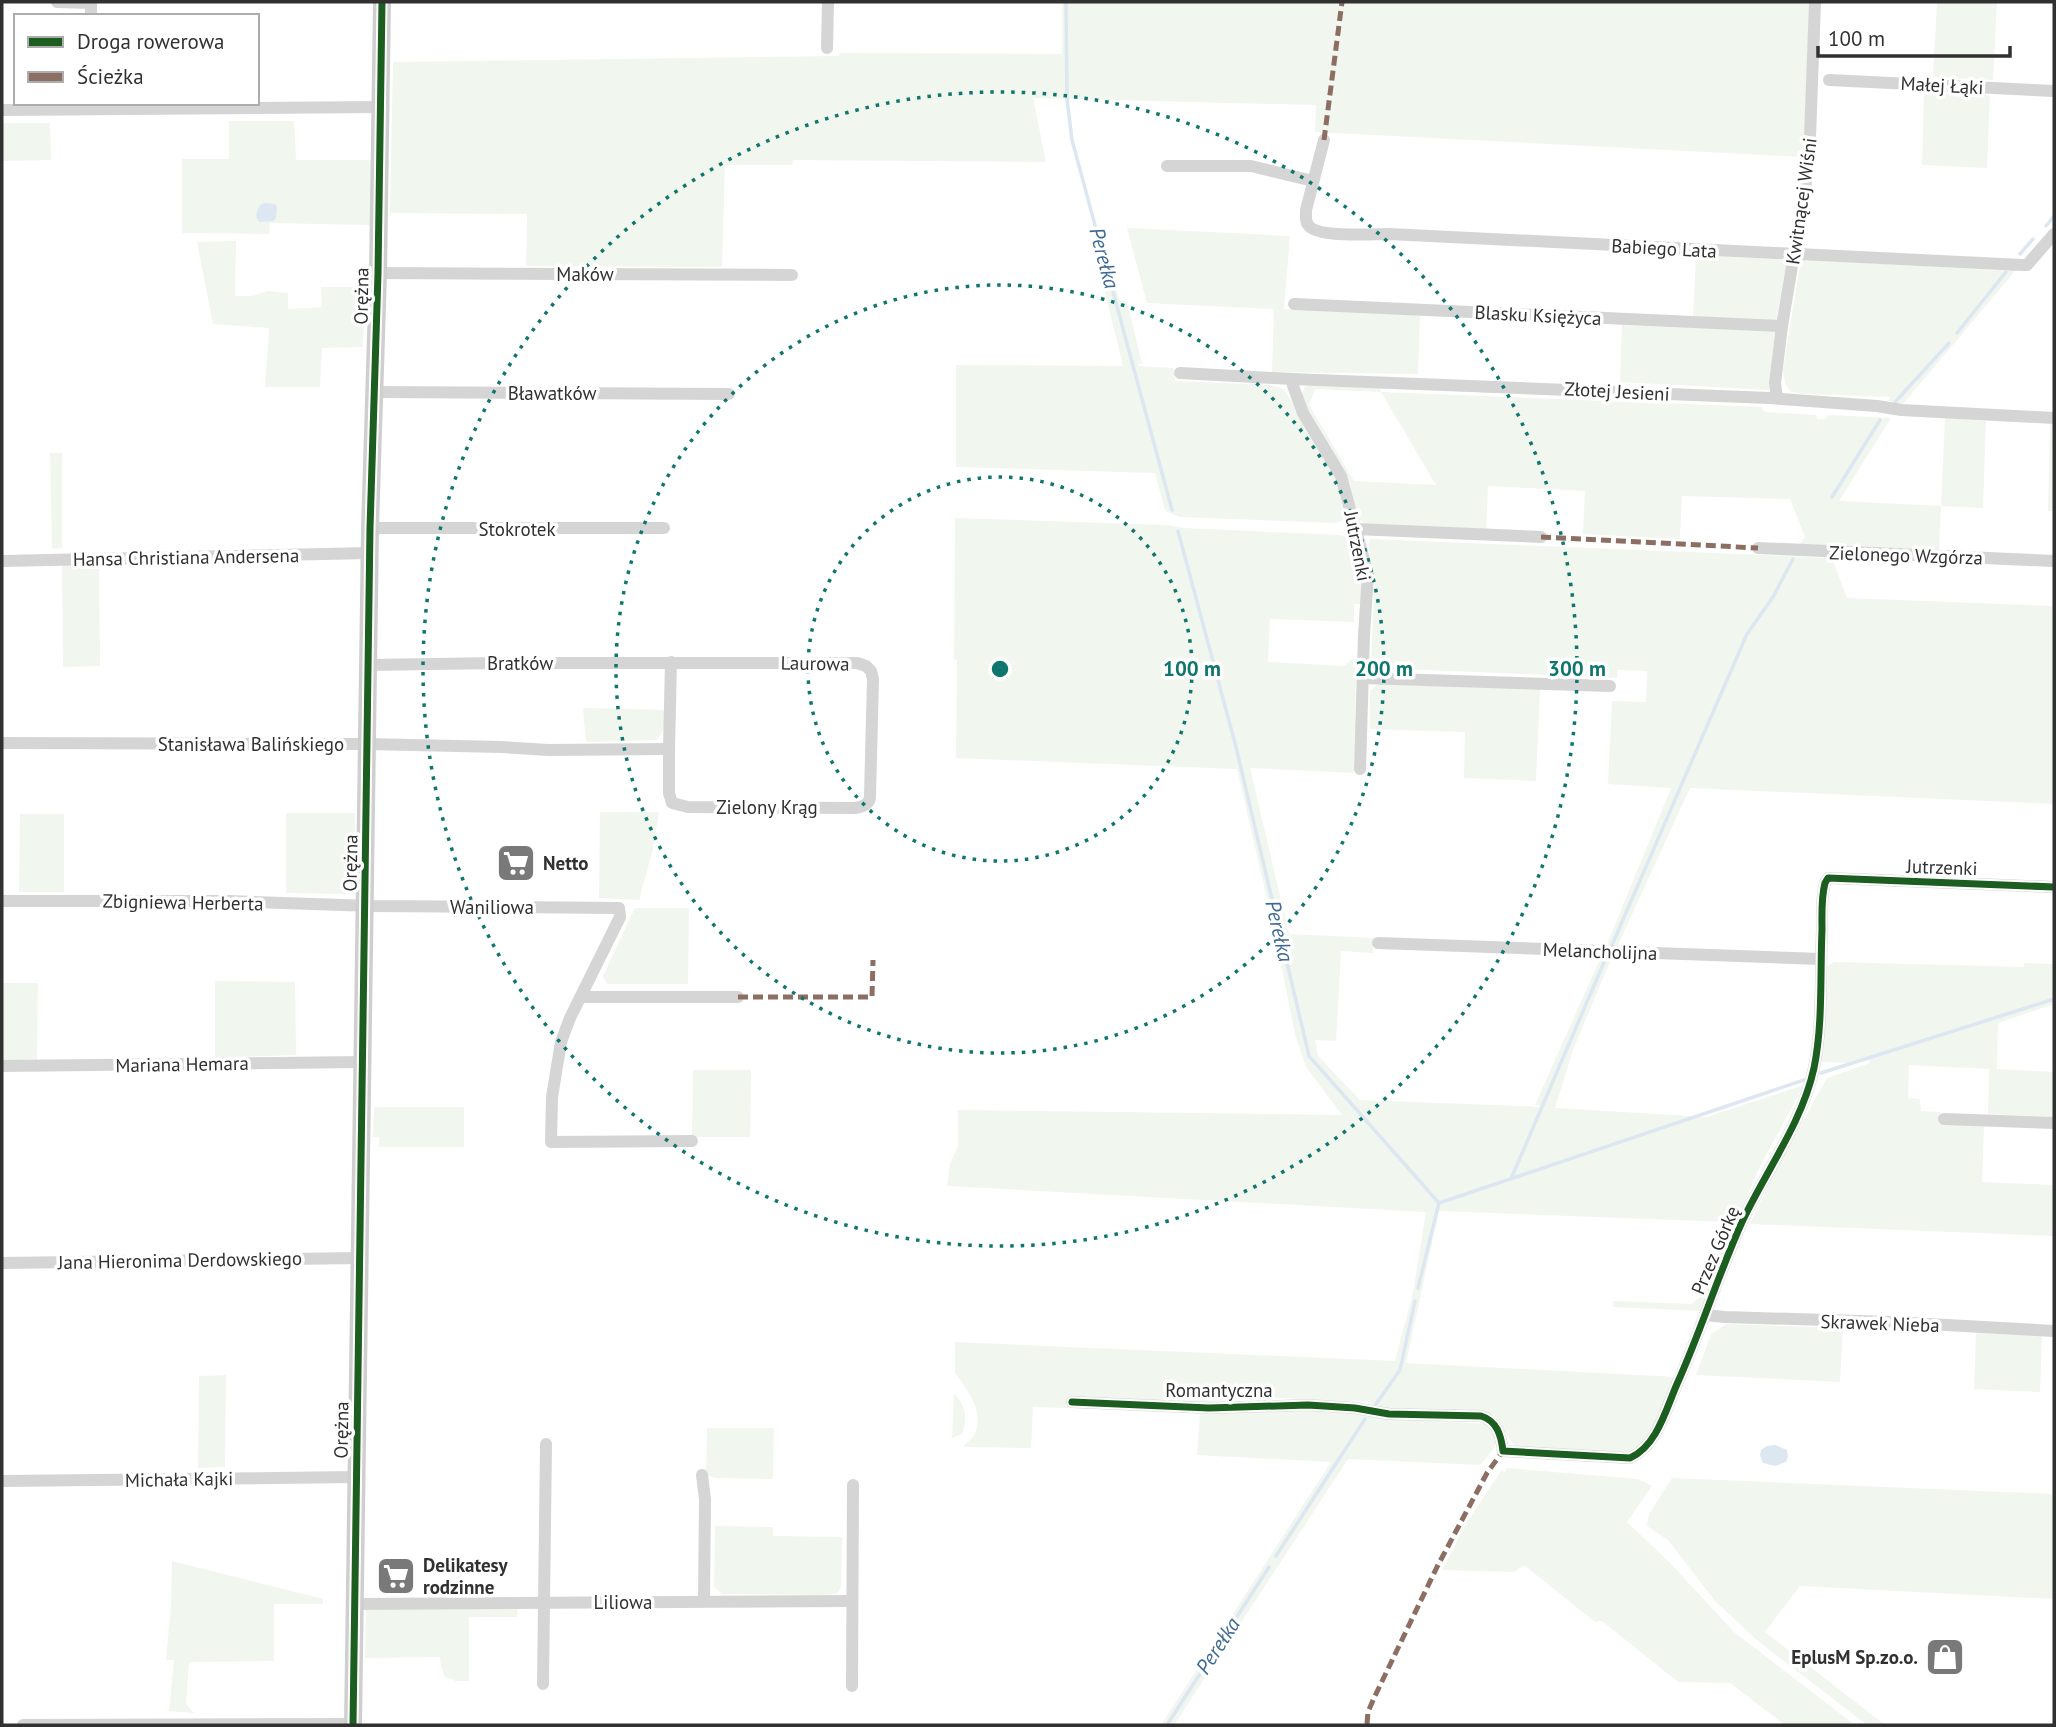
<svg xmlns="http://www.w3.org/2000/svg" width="2056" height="1727" viewBox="0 0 2056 1727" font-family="'PT Sans',sans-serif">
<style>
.green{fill:#f1f6ee;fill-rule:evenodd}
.water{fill:#dce7f2}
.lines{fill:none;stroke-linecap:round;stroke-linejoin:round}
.stream{stroke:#dce7f2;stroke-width:3.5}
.street{stroke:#d5d5d5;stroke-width:12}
.secondary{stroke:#cfcfcf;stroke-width:18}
.quiet{stroke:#8d6e63;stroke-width:5;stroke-dasharray:10 5;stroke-linecap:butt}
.cycleway-casing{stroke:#fff;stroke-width:11}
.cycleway{stroke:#1b5e20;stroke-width:7}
.ring{fill:none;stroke:#0f766e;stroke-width:3.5;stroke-dasharray:3.5 7}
.labels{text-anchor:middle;stroke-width:7;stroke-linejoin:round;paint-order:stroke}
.street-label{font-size:19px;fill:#313131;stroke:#fff}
.poi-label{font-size:19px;font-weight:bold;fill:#313131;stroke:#fff;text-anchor:start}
.water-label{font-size:21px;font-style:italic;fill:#3e6995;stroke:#fff}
.centre{fill:#0f766e;stroke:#fff;stroke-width:3.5}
.ring-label{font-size:21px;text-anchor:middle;font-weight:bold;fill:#0f766e;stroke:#fff;stroke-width:7;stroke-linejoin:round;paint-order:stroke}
</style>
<rect width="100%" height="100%" fill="#fff"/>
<g class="green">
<polygon points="1062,2 1809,2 1804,157 1315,132 1316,105 1033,98 1046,162 793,160 792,165 725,165 722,267 526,266 527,214 390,213 393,62 839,56 840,53 1062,54"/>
<polygon points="1937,2 1997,2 1993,80 1933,77"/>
<polygon points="1924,93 1990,95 1987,168 1922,165"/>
<polygon points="229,121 294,121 296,160 373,160 371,225 270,223 269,234 182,233 182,159 229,159"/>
<polygon points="2,123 50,123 51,160 2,161"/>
<polygon points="1127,228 1290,236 1284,309 1420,315 1418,374 1272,372 1274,309 1147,303"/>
<polygon points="236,241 235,296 252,296 268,291 288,293 288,309 322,307 321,287 365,287 363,347 322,348 320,387 265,387 269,328 213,324 197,242"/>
<polygon points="1696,255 1787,260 1776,322 1693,319"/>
<polygon points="1801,260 1999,270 2016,270 1902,405 1889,401 1890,397 1804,394 1791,392 1785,384 1783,370"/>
<polygon points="1111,271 1120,301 1127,301 1142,364 1138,364 1138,366 1173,368 1175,381 1270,385 1284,389 1339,480 1349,517 1337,523 1180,517 1165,511 1155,473 956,467 956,365 1123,366 1100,272"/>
<polygon points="1622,325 1775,331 1769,390 1620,382"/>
<path d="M 1305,386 L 1380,388 L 1381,392 L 1761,407 L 1765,412 L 1816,415 L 1817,419 L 1826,419 L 1829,415 L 1891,418 L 1839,501 L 1941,506 L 1945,418 L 1986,421 L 1983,508 L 1941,506 L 1939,550 L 1800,544 L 1805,537 L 1790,499 L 1682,496 L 1680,539 L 1583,534 L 1585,491 L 1488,486 L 1486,531 L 1364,524 L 1359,519 L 1349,481 L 1304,407 L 1302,394 ZM 1315,389 L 1381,392 L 1436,485 L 1354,481 L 1309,405 Z"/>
<polygon points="2050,424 2054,424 2054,511 2048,511"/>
<polygon points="50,453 62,453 62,548 52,549"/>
<path d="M 955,518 L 1168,525 L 1183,528 L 1340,535 L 1354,538 L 1364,579 L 1363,604 L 1354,604 L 1354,622 L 1270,619 L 1268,662 L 1344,666 L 1352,659 L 1356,671 L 1354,773 L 1250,768 L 1289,934 L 1373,938 L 1373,953 L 1341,951 L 1336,1041 L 1315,1040 L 1318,1056 L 1360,1100 L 1544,1107 L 1535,1105 L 1600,959 L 1611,959 L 1573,1050 L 1555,1108 L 1707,1117 L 1804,1085 L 1758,1170 L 1717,1273 L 1710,1270 L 1728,1222 L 1439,1211 L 1406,1363 L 1677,1377 C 1665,1404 1655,1431 1632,1452 L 1516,1447 C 1506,1437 1504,1424 1493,1414 L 1381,1410 L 1369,1402 L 1256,1397 L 1203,1403 L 1069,1399 L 1068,1408 L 1033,1407 L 1031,1448 L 963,1447 C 966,1443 972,1439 974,1435 C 986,1413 967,1389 955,1373 L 955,1342 L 1395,1361 L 1413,1293 L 1426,1212 L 947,1186 L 950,1164 L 958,1146 L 958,1110 L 1342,1115 L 1306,1067 L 1295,1034 L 1274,929 L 1237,769 L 956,758 L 957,660 L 954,659 Z"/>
<polygon points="1370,539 1832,558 1847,598 2054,606 2054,804 1690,788 1617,947 1606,947 1671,788 1608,784 1612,701 1646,702 1647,671 1617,670 1617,678 1381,668 1371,659 1375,578 1368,544"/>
<polygon points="62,565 99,566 100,666 63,667"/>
<polygon points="1378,684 1540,689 1536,781 1464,778 1465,732 1370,729 1370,691"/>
<polygon points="583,708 665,710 665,727 657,740 586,742"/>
<polygon points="600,812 659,812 653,849 639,900 599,898"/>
<polygon points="286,813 355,813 355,870 346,894 286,893"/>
<polygon points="20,814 64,814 64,892 19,892"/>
<polygon points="635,908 689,908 688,984 607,984 603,976"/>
<polygon points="1834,962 2024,967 2024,963 2054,964 2054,1004 1998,1023 1997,1069 2054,1072 2054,1117 1988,1114 1989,1069 1909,1065 1908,1098 1920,1099 1921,1111 1940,1112 1940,1124 1984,1126 1982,1182 2054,1185 2054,1236 1750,1224 1774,1173 1827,1078 1870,1063 1868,1056 1847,1063 1821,1062 1826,967"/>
<polygon points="215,981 295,982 296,1055 215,1058"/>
<polygon points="2,983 38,983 37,1060 2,1060"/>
<polygon points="693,1070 751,1070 750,1137 692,1137"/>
<polygon points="374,1107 464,1107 464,1147 379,1147 379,1137 373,1137"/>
<polygon points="1707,1279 1714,1282 1703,1311 1613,1307 1613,1301 1691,1304 1699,1298"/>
<polygon points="1726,1324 1843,1328 1840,1382 1696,1375 1711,1334"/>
<polygon points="1976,1333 2042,1336 2040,1392 1974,1389"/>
<polygon points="226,1375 225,1467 198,1468 199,1376"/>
<path d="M 954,1393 C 966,1406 968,1418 962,1434 L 952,1438 Z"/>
<polygon points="1339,1411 1376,1418 1491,1424 1497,1438 1493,1450 1480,1465 1348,1459 1174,1725 1161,1725 1331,1462 1197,1455 1200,1414 1231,1412"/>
<polygon points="707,1428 774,1428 773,1479 716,1478 706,1475"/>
<polygon points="1507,1468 1638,1479 1652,1486 1627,1522 1670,1563 1734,1632 1855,1725 1785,1725 1730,1683 1678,1682 1602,1621 1595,1622 1524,1565 1514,1572 1442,1570 1467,1522 1501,1471 1505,1472"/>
<polygon points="1672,1478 2054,1494 2054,1599 1800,1586 1765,1632 1885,1725 1867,1725 1758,1641 1715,1601 1668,1540 1647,1526 1649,1514"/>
<polygon points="715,1526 773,1527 773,1536 842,1537 841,1586 838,1593 828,1595 722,1594 714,1587"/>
<polygon points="172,1561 323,1599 323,1604 274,1604 274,1661 189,1662 186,1704 194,1713 169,1711 174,1660 166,1660 171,1605"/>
<polygon points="518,1608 517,1617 469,1617 469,1681 456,1681 445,1677 441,1667 440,1657 365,1658 366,1610"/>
</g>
<g class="water">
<path d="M 265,203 L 274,204 L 277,206 L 276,218 L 273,221 L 259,222 C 254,216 257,211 260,205 Z"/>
<polygon points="1775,1445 1787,1450 1788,1457 1786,1462 1775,1466 1763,1463 1760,1455 1761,1450 1767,1446"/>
</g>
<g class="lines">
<g class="stream">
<polyline points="1066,2 1067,99 1072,140 1172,510"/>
<polyline points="2046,226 2054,216"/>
<polyline points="2020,254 2033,239"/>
<polyline points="1957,333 2006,272"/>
<polyline points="1895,402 1949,343"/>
<polyline points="1832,497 1880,420"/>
<polyline points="1178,531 1236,747 1309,1056 1439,1203 1418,1288"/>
<polyline points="1612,945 1747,634 1773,597 1793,559"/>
<polyline points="1821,1073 2054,999"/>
<polyline points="1511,1179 1605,960"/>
<polyline points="1439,1203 1804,1080"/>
<polyline points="1376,1404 1400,1370 1415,1301"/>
<polyline points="1276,1556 1365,1419"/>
<polyline points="1167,1725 1269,1567"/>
</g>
<g class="street">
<polyline points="57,2 91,3 91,16"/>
<polyline points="827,48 828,2"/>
<polyline points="1829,80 2054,91"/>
<polyline points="2,110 380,107"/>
<path d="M 1324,140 L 1306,210 C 1306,215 1305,222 1309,226 C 1319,238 1373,234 1389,234 L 2022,265 L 2027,265 L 2054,234"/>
<polyline points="1167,166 1251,166 1313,181"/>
<polyline points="378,273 792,275"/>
<polyline points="1294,304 1782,326"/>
<polyline points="1180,373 1292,379 1769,398 1877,406 1901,410 2054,418"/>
<polyline points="1292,379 1293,386 1303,413 1341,476 1368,574 1364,635 1360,769"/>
<polyline points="374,392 729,394"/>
<polyline points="1777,398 1775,383 1782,326 1809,164 1815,2"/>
<polyline points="370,528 664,528"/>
<polyline points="1355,529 1541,537"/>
<polyline points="1758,548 2054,561"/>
<polyline points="2,561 370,553"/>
<path d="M 368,665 L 498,663 L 857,663 L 866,666 L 871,671 L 873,679 L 870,796 C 870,805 862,807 855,808 L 688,807 L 672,803 L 669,793 L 669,749 L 671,662"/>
<polyline points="1362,678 1610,686"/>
<polyline points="2,743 367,744 502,747 548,750 669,749"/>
<polyline points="2,901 229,901 371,906 619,908 620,917 570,1018 561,1042 552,1097 551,1142 692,1141"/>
<polyline points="1378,943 1821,959"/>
<polyline points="582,997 738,997"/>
<polyline points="2,1066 363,1062"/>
<polyline points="1944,1119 2054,1123"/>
<polyline points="2,1263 359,1258"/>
<polyline points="1705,1315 1725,1317 1893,1322 2054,1331"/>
<path d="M 1072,1402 L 1209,1408 L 1308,1405 L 1355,1408 L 1389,1414 L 1481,1416 C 1497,1421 1501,1435 1503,1451 L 1630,1458 C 1657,1446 1666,1409 1677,1384 C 1701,1331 1718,1275 1742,1222 C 1766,1171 1802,1123 1814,1068 C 1823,1024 1820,975 1822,930 C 1822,915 1821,898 1825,883 L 1828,878 L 2054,887"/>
<polyline points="702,1475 705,1499 704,1601"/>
<polyline points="2,1481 356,1477"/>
<polyline points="354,1604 852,1601"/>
<polyline points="543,1684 546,1444"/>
<polyline points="852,1686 853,1485"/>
<polyline points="23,1725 353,1724"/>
</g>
<polyline class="secondary" points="353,1725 370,528 378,273 382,2"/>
<g class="quiet">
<polyline points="1324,140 1342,2"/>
<polyline points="1541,537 1758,548"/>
<polyline points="738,997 872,997 873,960"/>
<polyline points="1367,1724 1368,1712 1374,1698 1437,1567 1487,1473 1503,1451"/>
</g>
<g class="cycleway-casing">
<g id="cycleway">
<path d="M 1072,1402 L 1209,1408 L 1308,1405 L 1355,1408 L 1389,1414 L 1481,1416 C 1497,1421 1501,1435 1503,1451 L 1630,1458 C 1657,1446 1666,1409 1677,1384 C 1701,1331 1718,1275 1742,1222 C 1766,1171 1802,1123 1814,1068 C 1823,1024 1820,975 1822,930 C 1822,915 1821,898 1825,883 L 1828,878 L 2054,887"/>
<polyline points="353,1725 370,528 378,273 382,2"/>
</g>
</g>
<use href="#cycleway" class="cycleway"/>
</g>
<g class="ring">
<circle cx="1000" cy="669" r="192"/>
<circle cx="1000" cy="669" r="384"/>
<circle cx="1000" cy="669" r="577"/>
</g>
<defs>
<g id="supermarket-square" transform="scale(2.0125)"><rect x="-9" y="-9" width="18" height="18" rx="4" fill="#797979" stroke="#fff"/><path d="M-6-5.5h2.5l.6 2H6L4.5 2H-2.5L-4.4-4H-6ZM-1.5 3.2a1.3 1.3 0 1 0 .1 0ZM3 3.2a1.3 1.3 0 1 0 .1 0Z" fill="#fff"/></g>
<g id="shop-square" transform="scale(2.0125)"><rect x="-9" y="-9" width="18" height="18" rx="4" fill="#797979" stroke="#fff"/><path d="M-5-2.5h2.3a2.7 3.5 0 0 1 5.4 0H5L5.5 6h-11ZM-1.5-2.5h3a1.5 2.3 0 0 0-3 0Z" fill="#fff"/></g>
</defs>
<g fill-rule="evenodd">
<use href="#supermarket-square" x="516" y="863"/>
<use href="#supermarket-square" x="396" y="1576"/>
<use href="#shop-square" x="1945" y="1657"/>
</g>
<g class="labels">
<g class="street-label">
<text transform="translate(1942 85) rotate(3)" y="7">Małej Łąki</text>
<text transform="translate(1801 201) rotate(-82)" y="7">Kwitnącej Wiśni</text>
<text transform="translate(1664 248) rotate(3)" y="7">Babiego Lata</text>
<text x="585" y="281">Maków</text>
<text transform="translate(361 296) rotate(-89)" y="7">Orężna</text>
<text transform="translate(1538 315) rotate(3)" y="7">Blasku Księżyca</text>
<text transform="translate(1617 391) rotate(3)" y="7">Złotej Jesieni</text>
<text x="552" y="400">Bławatków</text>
<text x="517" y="536">Stokrotek</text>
<text transform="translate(1358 546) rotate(79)" y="7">Jutrzenki</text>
<text transform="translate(1906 555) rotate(2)" y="7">Zielonego Wzgórza</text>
<text transform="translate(186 557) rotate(-1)" y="7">Hansa Christiana Andersena</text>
<text x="520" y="670">Bratków</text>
<text transform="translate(815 663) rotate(1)" y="7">Laurowa</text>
<text x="251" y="751">Stanisława Balińskiego</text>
<text x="767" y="814">Zielony Krąg</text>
<text transform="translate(350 863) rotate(-89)" y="7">Orężna</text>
<text transform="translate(1942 867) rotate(2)" y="7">Jutrzenki</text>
<text transform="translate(183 902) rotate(1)" y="7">Zbigniewa Herberta</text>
<text x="492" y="914">Waniliowa</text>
<text transform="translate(1600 951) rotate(2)" y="7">Melancholijna</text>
<text transform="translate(182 1064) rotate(-1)" y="7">Mariana Hemara</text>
<text transform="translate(1715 1250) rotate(-67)" y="7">Przez Górkę</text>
<text transform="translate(180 1260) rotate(-1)" y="7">Jana Hieronima Derdowskiego</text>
<text transform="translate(1880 1323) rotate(2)" y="7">Skrawek Nieba</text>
<text x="1219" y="1397">Romantyczna</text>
<text transform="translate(341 1430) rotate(-89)" y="7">Orężna</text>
<text transform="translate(179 1479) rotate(-1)" y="7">Michała Kajki</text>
<text x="623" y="1609">Liliowa</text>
</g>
<g class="poi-label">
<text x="543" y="870">Netto</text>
<text x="423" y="1572">Delikatesy<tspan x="423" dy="22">rodzinne</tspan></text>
<text x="1918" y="1664" text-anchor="end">EplusM Sp.zo.o.</text>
</g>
<g class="water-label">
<text transform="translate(1104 258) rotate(75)" y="7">Perełka</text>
<text transform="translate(1279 931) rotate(77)" y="7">Perełka</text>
<text transform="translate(1218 1646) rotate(-57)" y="7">Perełka</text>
</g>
</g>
<circle cx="1000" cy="669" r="10" class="centre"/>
<g class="ring-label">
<text x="1192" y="676">100 m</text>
<text x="1384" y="676">200 m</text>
<text x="1577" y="676">300 m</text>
</g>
<rect width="2056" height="1727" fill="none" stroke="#313131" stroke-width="7"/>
<rect x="14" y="14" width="245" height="91" fill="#ffffff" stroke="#adadad" stroke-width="2"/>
<rect x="28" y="37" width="35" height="10" fill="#1b5e20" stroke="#adadad" stroke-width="2"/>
<text x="77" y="49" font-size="21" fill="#313131">Droga rowerowa</text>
<rect x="28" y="72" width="35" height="10" fill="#8d6e63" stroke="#adadad" stroke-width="2"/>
<text x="77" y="84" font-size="21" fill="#313131">Ścieżka</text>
<path d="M1818 46v10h192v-10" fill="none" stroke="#313131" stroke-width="3.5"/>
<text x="1828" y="46" font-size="21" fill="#313131" stroke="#ffffff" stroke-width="5" paint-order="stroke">100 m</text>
</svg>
